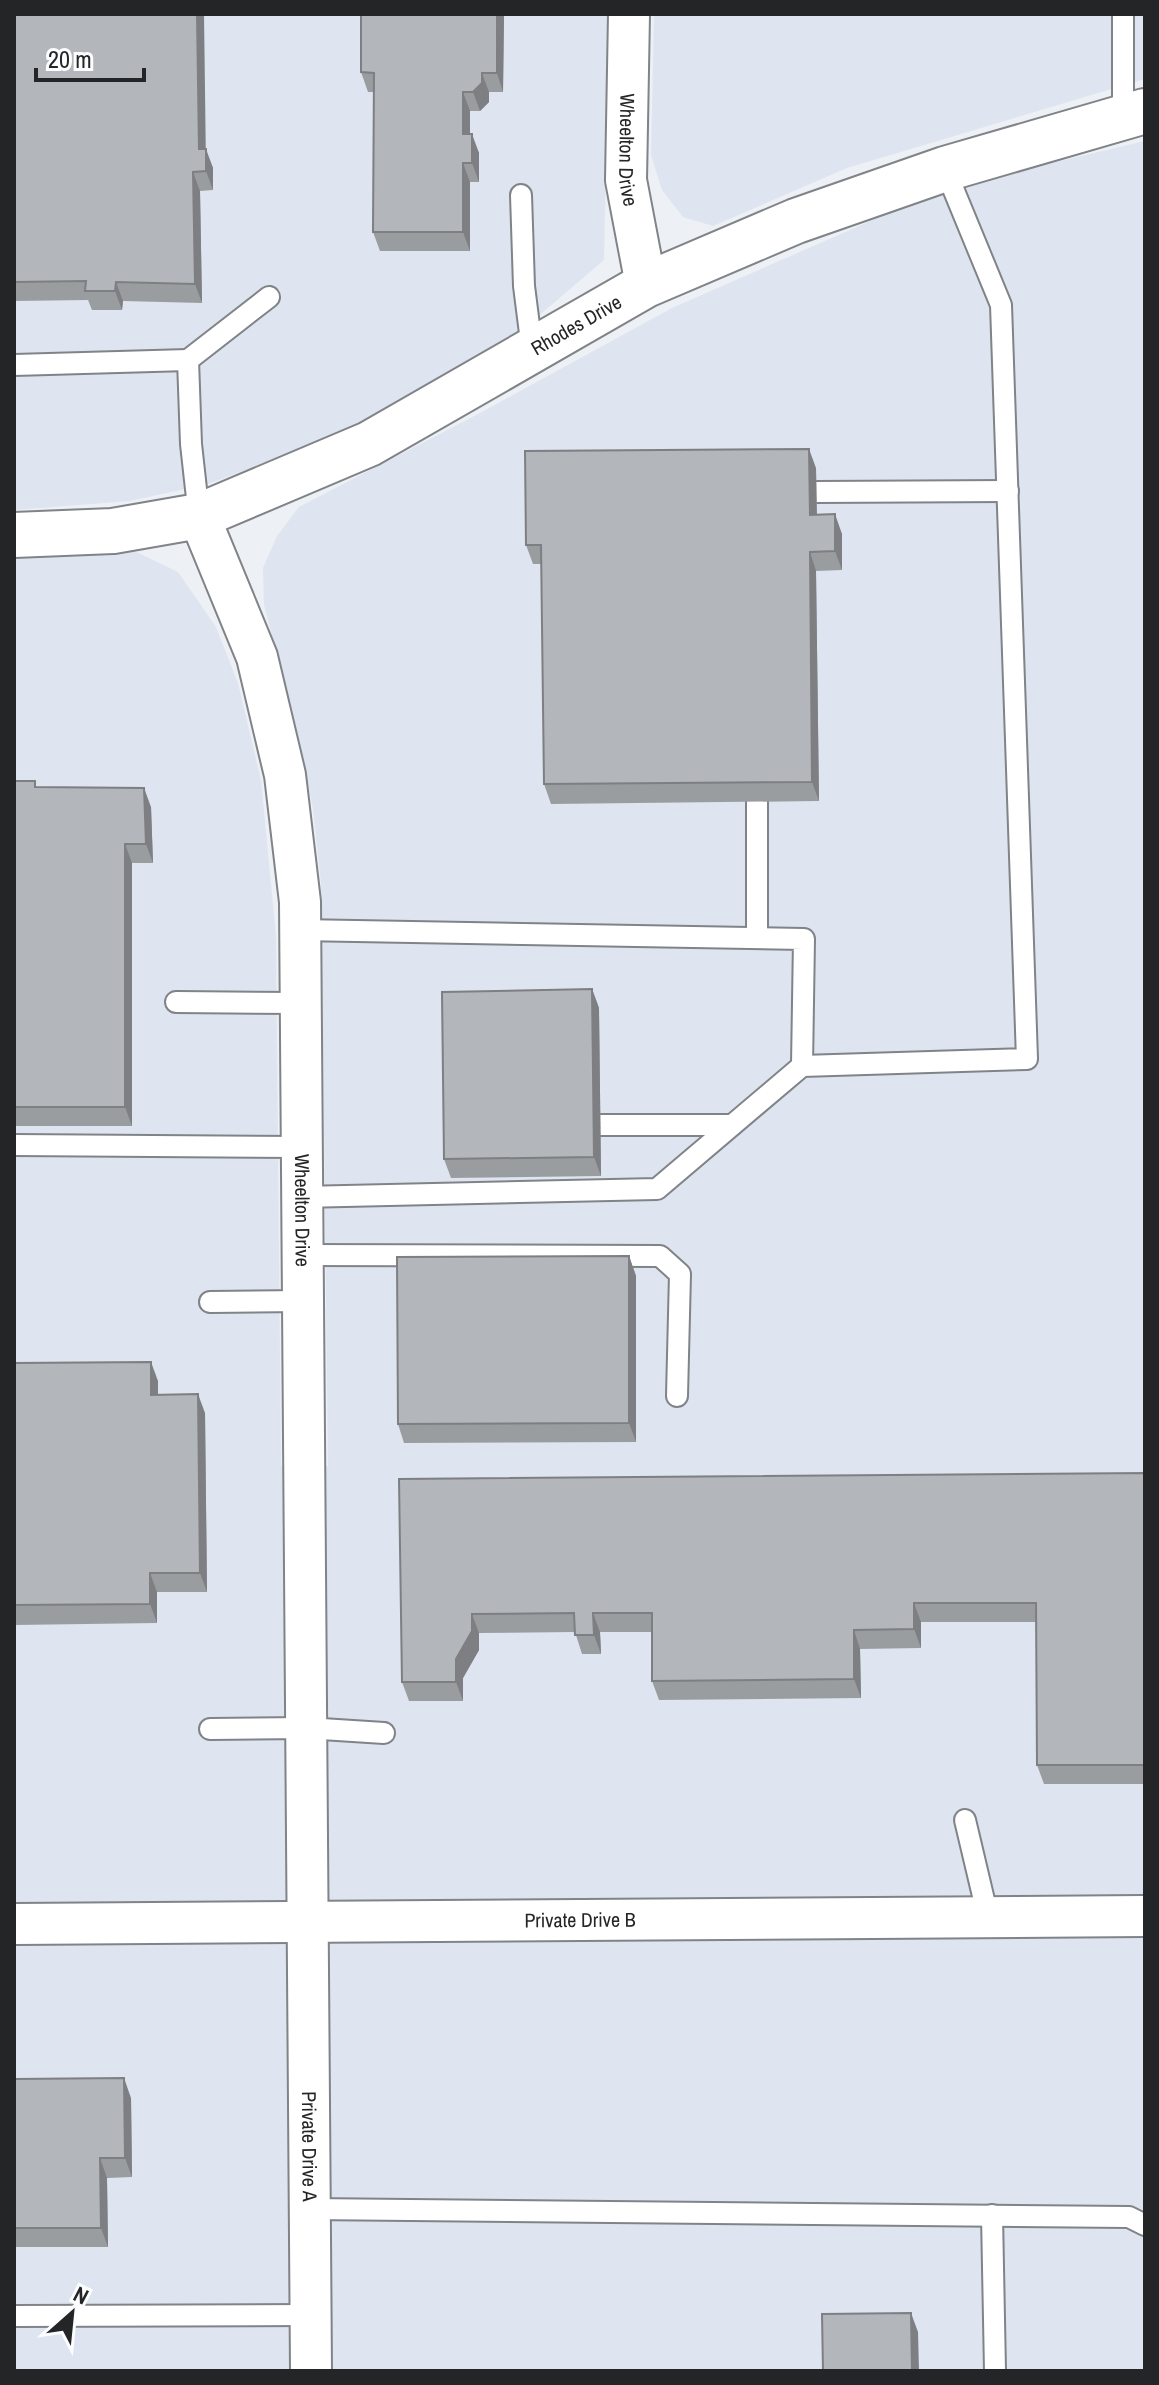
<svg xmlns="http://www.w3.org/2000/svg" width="1159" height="2385" viewBox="0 0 1159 2385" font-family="'Archivo Narrow',sans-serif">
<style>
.built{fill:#dee5f0}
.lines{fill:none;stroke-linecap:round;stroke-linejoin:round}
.lane-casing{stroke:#808387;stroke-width:24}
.street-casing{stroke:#808387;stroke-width:44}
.secondary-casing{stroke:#808387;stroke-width:48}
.lane{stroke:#fff;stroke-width:20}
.street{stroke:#fff;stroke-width:40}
.secondary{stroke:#fff;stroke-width:44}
.wall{fill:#9a9da0}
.shaded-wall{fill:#7d7f82}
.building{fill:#b3b6ba;stroke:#7d7f82;stroke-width:2}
.labels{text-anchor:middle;stroke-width:6;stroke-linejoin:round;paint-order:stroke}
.street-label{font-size:20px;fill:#242527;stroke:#fcfdff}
</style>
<rect width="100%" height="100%" fill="#edf0f4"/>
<g class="built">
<polygon points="14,14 609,14 604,260 529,324 470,363 344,433 208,484 130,501 14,510"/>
<polygon points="654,14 1145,14 1145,79 847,168 713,226 683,217 662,190 651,155"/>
<polygon points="1145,141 1145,2371 14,2371 14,558 132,550 178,572 216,627 238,683 261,780 276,936 281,1466 328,1466 321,884 313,809 298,736 264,605 263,568 277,536 299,507 480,413 672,308 898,209 1005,174"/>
</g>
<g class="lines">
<g class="lane-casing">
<g id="lane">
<polyline points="1123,116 1123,14"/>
<polyline points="521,195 524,286 532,349"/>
<polyline points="14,365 188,360"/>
<polyline points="816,492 1008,491"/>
<polyline points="199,516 191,444 188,360 269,297"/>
<polyline points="757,802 757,938"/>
<polyline points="299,930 804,939 802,1066"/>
<polyline points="176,1002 300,1003"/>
<polyline points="600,1125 732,1125"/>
<polyline points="14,1145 301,1147"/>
<polyline points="301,1197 657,1189 802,1066 1027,1059 1001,305 945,169"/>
<polyline points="302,1255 660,1256 680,1274 677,1396"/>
<polyline points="210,1302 302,1301"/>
<polyline points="210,1729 306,1728 384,1733"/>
<polyline points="965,1820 988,1917"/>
<polyline points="309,2209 1129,2217 1145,2225"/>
<polyline points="992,2215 995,2371"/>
<polyline points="14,2316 310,2315"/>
</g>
</g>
<g class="street-casing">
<g id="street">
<path id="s1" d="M 629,14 L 626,180 L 646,285"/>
<path id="s2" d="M 199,516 L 257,657 L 285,775 L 300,902 L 311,2371"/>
<path id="s3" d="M 14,1924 L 1145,1916"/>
</g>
</g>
<g class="secondary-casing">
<g id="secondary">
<path id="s4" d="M 14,535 L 113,531 L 199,516 L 369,444 L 646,285 L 796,221 L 945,169 L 1145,111"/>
</g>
</g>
<use href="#lane" class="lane"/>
<use href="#street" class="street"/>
<use href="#secondary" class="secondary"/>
</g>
<g class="wall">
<polygon points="14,14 205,149 213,168 213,190 200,191 202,303 123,301 122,310 92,310 88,300 14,301"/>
<polygon points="361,14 504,14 503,92 489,92 489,102 480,111 470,111 470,134 479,153 479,182 470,182 470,251 380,251 373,232 374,92 368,92 361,72"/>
<polygon points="816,468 817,514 842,534 842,570 816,571 819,801 551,804 544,784 541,564 533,564 526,545"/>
<polygon points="14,781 38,787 151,807 153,863 132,863 132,1126 14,1126"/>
<polygon points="592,989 599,1008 601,1176 451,1178 444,1159"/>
<polygon points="629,1256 636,1276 636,1442 404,1443 398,1424"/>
<polygon points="14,1363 158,1381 158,1395 205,1413 207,1592 157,1592 157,1623 14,1625"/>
<polygon points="1145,1473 1145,1784 1044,1784 1037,1765 1036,1622 921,1622 921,1648 860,1649 861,1698 659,1700 652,1681 652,1632 600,1632 601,1654 582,1654 575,1632 479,1633 479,1650 463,1678 463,1701 409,1701 402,1682 399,1479"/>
<polygon points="14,2079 131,2098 132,2177 107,2178 108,2247 14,2247"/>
</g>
<g class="shaded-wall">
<polygon points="197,14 204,14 206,168 199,149"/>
<polygon points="497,14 504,14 503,92 497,73"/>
<polygon points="482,73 489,92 489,102 480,111 473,92"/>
<polygon points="463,92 470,111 470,153 463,134"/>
<polygon points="472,134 479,153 479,182 472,163"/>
<polygon points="206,149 213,168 213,190 206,171"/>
<polygon points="463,163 470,182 470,251 463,232"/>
<polygon points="193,172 200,191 202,303 195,284"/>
<polygon points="116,282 123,301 122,310 115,291"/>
<polygon points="809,449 816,468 817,534 810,515"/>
<polygon points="835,514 842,534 842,570 835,551"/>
<polygon points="810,552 816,571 819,801 812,782"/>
<polygon points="144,788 151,807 153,863 146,844"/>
<polygon points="125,844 132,863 132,1126 125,1107"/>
<polygon points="592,989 599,1008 601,1176 594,1157"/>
<polygon points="629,1256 636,1276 636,1442 629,1423"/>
<polygon points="151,1362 158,1381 158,1414 151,1395"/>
<polygon points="198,1394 205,1413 207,1592 200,1573"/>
<polygon points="150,1573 157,1592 157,1623 150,1604"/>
<polygon points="914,1603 921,1622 921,1648 914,1629"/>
<polygon points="593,1613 600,1632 601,1654 594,1635"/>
<polygon points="472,1614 479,1633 479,1650 463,1678 463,1701 456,1682 456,1659"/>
<polygon points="854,1630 860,1649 861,1698 854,1679"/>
<polygon points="124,2078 131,2098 132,2177 125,2158"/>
<polygon points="100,2158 107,2178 108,2247 101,2228"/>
<polygon points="911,2313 918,2332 919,2371 912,2371"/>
</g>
<g class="building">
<polygon points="14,14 197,14 199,149 206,149 206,171 193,172 195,284 116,282 115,291 85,291 86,281 14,282"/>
<polygon points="361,14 497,14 497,73 482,73 482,83 473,92 463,92 463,134 472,134 472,163 463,163 463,232 373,232 374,73 361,72"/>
<polygon points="809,449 810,515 835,514 835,551 810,552 812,782 544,784 541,545 526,545 525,451"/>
<polygon points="14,781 35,781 35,787 144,788 146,844 125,844 125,1107 14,1107"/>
<polygon points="592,989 594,1157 444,1159 442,992"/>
<polygon points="629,1256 629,1423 398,1424 397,1257"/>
<polygon points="151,1362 151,1395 198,1394 200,1573 150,1573 150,1604 14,1605 14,1363"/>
<polygon points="1145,1473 1145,1765 1037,1765 1036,1603 914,1603 914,1629 854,1630 854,1679 652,1681 652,1613 593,1613 594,1635 575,1635 574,1613 472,1614 472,1631 456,1659 456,1682 402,1682 399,1479"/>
<polygon points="124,2078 125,2158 100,2158 101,2228 14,2228 14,2079"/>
<polygon points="911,2313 912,2371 823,2371 822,2314"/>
</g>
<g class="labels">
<g class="street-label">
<text dy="7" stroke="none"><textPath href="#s1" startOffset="136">Wheelton Drive</textPath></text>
<text dy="7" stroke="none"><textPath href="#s4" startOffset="610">Rhodes Drive</textPath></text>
<text dy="7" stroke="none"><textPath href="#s2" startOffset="710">Wheelton Drive</textPath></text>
<text dy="7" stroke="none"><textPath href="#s3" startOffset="566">Private Drive B</textPath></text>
<text dy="7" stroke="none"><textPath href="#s2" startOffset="1646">Private Drive A</textPath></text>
</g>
</g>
<rect width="1159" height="2385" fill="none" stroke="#242527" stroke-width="32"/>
<g transform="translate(72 2313) rotate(27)" stroke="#fcfdff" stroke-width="6" paint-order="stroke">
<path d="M0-6L14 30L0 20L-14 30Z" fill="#242527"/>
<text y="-12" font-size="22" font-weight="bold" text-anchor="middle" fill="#242527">N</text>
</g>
<path d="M36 68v12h108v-12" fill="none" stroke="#242527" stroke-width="4"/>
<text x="48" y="68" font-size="24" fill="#242527" stroke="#fcfdff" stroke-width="6" paint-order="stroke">20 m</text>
</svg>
